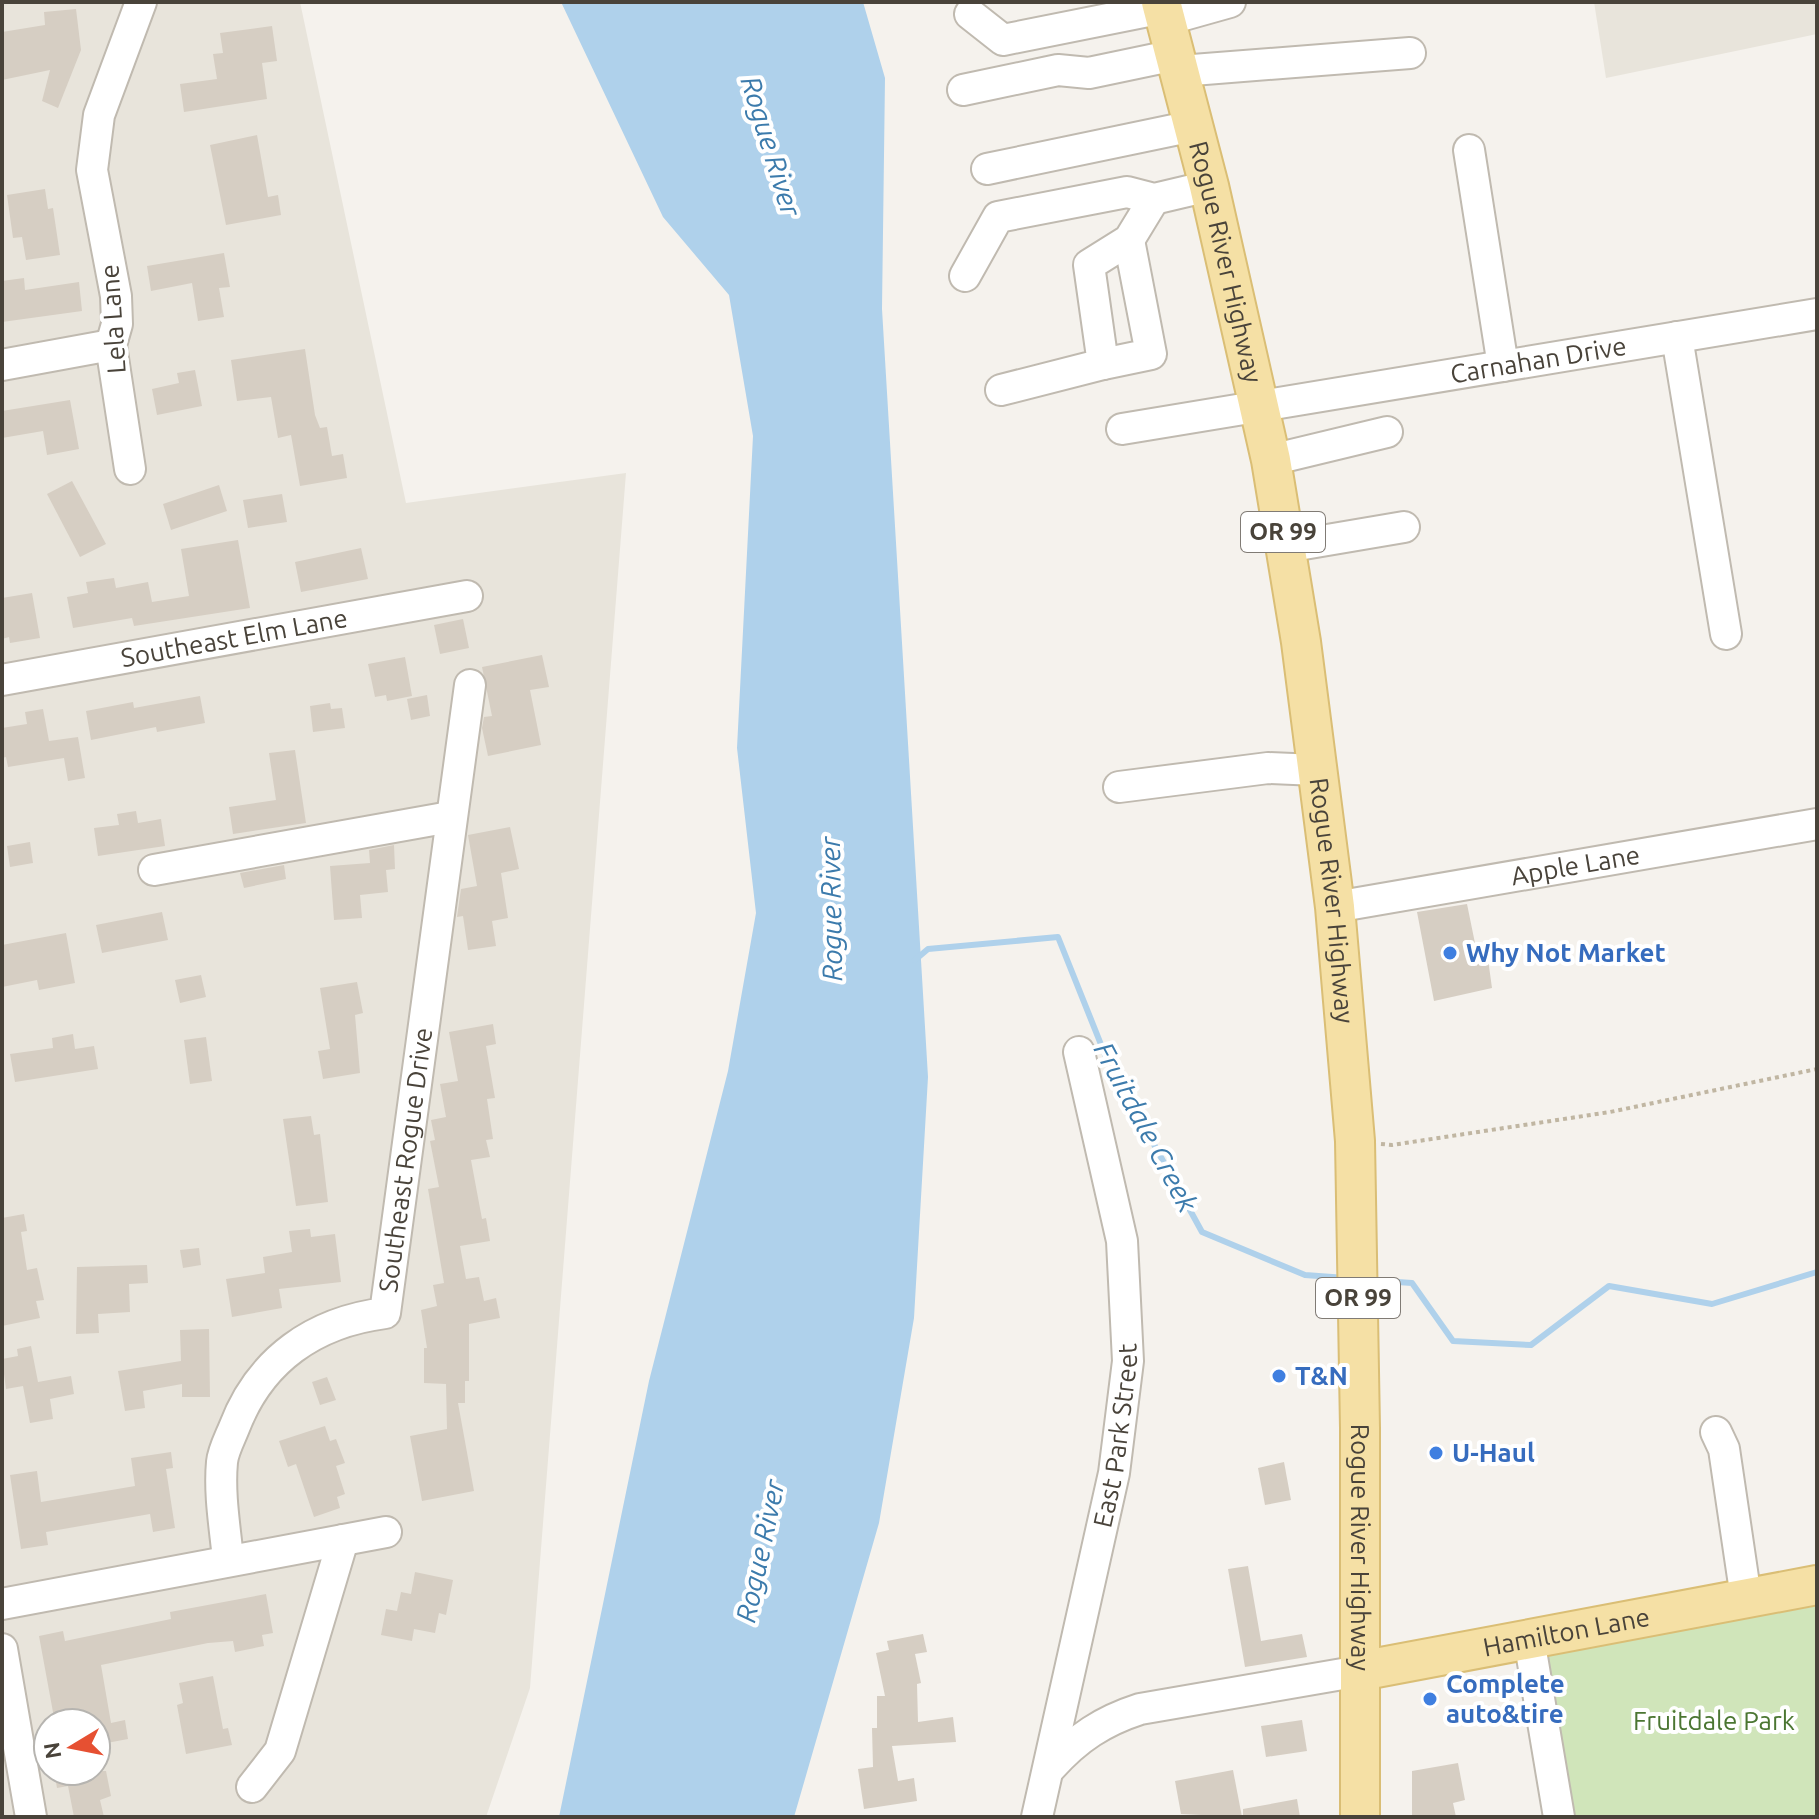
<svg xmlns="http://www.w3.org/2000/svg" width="1819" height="1819" viewBox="0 0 1819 1819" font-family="Ubuntu,sans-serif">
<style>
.residential{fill:#e8e4db;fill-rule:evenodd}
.green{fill:#d0e5ba}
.water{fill:#afd1eb}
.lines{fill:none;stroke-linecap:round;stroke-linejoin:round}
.stream{stroke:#afd1eb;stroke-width:6}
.building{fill:#d6cec3}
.minor-casing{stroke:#c0bab0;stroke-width:34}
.major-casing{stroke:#dabe75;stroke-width:42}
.path{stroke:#c0b6a2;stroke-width:4;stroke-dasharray:4 4;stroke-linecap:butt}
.minor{stroke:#fff;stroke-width:30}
.major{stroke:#f5e0a5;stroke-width:38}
.shop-dot{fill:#3f7fe0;stroke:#fff;stroke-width:3}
.labels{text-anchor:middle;stroke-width:8;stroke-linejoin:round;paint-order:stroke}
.shield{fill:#fff;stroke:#807b75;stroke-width:2}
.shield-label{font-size:24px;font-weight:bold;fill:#49433a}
.street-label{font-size:26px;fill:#49433a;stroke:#fff}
.shop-label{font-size:26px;font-weight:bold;fill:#366cbe;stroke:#fff;text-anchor:start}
.park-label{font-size:26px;fill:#4b7632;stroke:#fff}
.water-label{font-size:28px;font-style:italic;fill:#3c7bac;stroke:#fff}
</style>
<rect width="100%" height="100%" fill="#f5f2ed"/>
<g class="residential">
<path d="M 2,2 L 300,2 L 406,503 L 626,473 L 530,1688 L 486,1817 L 2,1817 ZM 48,1723 L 96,1723 L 96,1771 L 48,1771 Z"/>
<polygon points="1594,2 1817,2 1817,34 1606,78"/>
</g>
<polygon class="green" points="1817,1606 1817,1817 1545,1817 1519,1659"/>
<polygon class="water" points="561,2 863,2 885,78 882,309 928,1077 914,1318 879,1523 794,1817 559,1817 649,1381 728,1071 756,913 737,748 753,436 729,295 663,217"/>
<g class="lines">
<g class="stream">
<polyline points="915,960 928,949 1058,937 1106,1057 1202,1232 1305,1275 1346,1278"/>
<polyline points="1369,1280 1412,1283 1453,1341 1531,1345 1609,1286 1712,1304 1817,1272"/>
</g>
</g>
<g class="building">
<polygon points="76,9 81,50 58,108 42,101 50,70 2,80 2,32 45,25 44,12"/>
<polygon points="272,26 277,61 262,63 267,99 184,112 180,84 217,79 213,54 223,53 220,33"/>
<polygon points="257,135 268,197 278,195 281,215 226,225 210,145"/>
<polygon points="45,189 48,209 53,208 60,255 26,260 22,237 13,238 7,195"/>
<polygon points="224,253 230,287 219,288 224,317 198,321 192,283 151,291 147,266"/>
<polygon points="24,278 25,290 79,282 82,311 2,322 2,281"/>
<polygon points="305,349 315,415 320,428 327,427 332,456 343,454 347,478 300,486 291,435 278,438 271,397 237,401 231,360"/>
<polygon points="195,370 202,406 157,415 152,389 179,383 177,373"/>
<polygon points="70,400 79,449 47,455 43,431 2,438 2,411"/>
<polygon points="72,481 106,544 80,557 47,494"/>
<polygon points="219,485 227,511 171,530 163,504"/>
<polygon points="282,494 287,522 248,528 243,500"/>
<polygon points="238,540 250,608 134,626 132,618 73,628 67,597 88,593 86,582 114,578 116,588 148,582 152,602 189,596 181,549"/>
<polygon points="361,548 368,579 301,592 295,562"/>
<polygon points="32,593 40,638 10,643 9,637 2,639 2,598"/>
<polygon points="463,619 469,648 440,654 434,625"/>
<polygon points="542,655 549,687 530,690 541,745 488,756 482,728 484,717 492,716 482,667"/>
<polygon points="405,657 412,696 387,701 386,695 375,697 368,664"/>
<polygon points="427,695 430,716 411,720 407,699"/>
<polygon points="200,696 205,723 157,732 156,727 91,740 86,711 133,702 134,708"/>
<polygon points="330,703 331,709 342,708 345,728 313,732 310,706"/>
<polygon points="43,709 49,741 78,737 85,778 68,781 64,758 8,767 6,757 2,758 2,728 27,724 25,712"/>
<polygon points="295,750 306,823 233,834 229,807 276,800 269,753"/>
<polygon points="136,811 138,823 161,819 165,846 98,856 94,828 119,825 117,814"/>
<polygon points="510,827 519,869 501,873 508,918 492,921 496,946 468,950 463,916 457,917 461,889 477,886 468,835"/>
<polygon points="30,842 33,863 10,867 7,846"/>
<polygon points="394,845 395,869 386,870 388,892 360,895 362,918 334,920 330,866 370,863 369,850"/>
<polygon points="284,865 286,879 244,888 240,873"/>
<polygon points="1467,904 1477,953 1487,952 1492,988 1434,1001 1417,912"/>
<polygon points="162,912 168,940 102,953 96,925"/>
<polygon points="66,933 75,983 39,990 37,980 2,987 2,945"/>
<polygon points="201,975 206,997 180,1003 175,980"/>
<polygon points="357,982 363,1013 355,1015 360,1073 323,1079 318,1051 330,1049 320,988"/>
<polygon points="493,1024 496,1044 486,1046 495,1098 487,1099 493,1139 486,1140 490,1157 471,1160 482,1219 486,1218 490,1241 460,1246 466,1279 479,1277 484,1301 496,1298 500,1318 469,1324 469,1381 465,1381 465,1403 458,1403 474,1491 422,1501 410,1436 447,1429 446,1384 424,1383 424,1348 427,1348 421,1310 437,1306 433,1285 444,1283 428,1189 439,1187 430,1141 435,1140 431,1120 446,1117 440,1084 458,1081 449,1032"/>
<polygon points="73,1034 75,1049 94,1046 98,1069 15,1082 10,1054 53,1048 52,1038"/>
<polygon points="206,1037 212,1081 190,1084 184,1040"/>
<polygon points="311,1116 314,1135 320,1134 328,1202 296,1206 283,1119"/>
<polygon points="24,1214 27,1231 21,1232 27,1270 37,1268 44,1300 36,1301 40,1318 2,1326 2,1218"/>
<polygon points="310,1229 311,1237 335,1234 341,1282 279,1289 282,1308 232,1317 226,1279 265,1273 263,1257 292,1252 289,1231"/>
<polygon points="199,1248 201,1265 183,1268 180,1250"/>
<polygon points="147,1265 148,1283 129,1284 130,1312 98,1314 99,1333 76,1334 77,1267"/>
<polygon points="209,1329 210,1397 182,1397 182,1384 143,1391 145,1408 125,1411 118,1371 181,1361 180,1330"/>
<polygon points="31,1346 38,1382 71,1376 74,1394 50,1399 53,1419 30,1423 23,1386 6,1389 2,1359 18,1356 17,1349"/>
<polygon points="327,1377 336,1400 320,1405 312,1382"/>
<polygon points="325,1426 330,1441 336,1439 345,1463 336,1466 345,1494 337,1497 340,1508 314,1517 296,1464 288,1467 279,1441"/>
<polygon points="171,1452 173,1468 166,1469 175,1528 153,1532 150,1514 46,1532 48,1545 21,1549 10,1475 37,1471 41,1502 135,1486 131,1458"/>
<polygon points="1284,1462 1291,1500 1265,1505 1258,1468"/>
<polygon points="1248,1566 1261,1641 1302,1634 1307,1657 1245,1667 1228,1569"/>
<polygon points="415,1572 453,1580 446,1615 439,1613 435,1633 414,1629 412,1641 381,1635 386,1609 397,1611 401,1592 411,1594"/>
<polygon points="266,1594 273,1633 262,1635 264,1646 235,1652 233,1641 208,1643 101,1665 111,1723 125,1720 128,1739 96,1745 96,1723 55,1723 39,1636 63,1631 65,1641 171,1619 170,1612"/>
<polygon points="923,1634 927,1652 915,1654 921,1683 917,1684 918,1722 953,1717 956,1742 892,1746 898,1781 914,1778 917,1801 864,1809 858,1769 873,1767 872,1728 877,1728 877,1696 885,1696 876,1653 889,1650 887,1641"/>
<polygon points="213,1676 223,1729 228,1728 232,1745 186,1754 177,1705 183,1703 179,1683"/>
<polygon points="1302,1720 1307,1751 1266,1757 1261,1726"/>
<polygon points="1458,1763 1465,1800 1453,1803 1456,1817 1412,1817 1412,1771"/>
<polygon points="1233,1770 1242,1817 1181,1814 1175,1781"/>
<polygon points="54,1771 106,1771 111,1796 100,1800 104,1817 74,1817 68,1786 57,1788"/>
<polygon points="1297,1799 1300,1817 1243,1817 1243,1809"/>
</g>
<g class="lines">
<g class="minor-casing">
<g id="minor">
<polyline points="970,14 1003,40 1163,8"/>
<polyline points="1166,20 1230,2"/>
<polyline points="1180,71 1410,53"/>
<polyline points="963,90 1058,70 1089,73 1175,55"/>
<polyline points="1469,150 1503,366"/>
<polyline points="987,169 1193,126"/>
<polyline points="965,276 998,217 1127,192 1154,199 1209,186"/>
<polyline points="1677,337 1726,634"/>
<polyline points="1103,364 1151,354 1129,240"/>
<polyline points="2,365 111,345"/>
<polyline points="1001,390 1103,364 1089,265 1129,240 1154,199"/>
<path id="s1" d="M 1122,429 L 1817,314"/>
<polyline points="1271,460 1387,432"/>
<polyline points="130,469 111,345 117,324 116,296 92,170 99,115 141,2"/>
<polyline points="1286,547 1404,527"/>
<path id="s2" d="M 2,680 L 467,596"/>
<polyline points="1119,787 1268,768 1317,770"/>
<polyline points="154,870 450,817"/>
<path id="s3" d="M 1335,907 L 1817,824"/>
<polyline points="1716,1432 1724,1449 1746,1598"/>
<path id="s4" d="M 228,1559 C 225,1528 219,1494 222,1462 C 223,1451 230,1438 234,1428 C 260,1359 315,1322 385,1313 L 470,685"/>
<polyline points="2,1604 386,1532"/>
<polyline points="1529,1639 1559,1817"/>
<polyline points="2,1649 31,1817"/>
<path d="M 1051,1767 C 1077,1738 1103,1721 1140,1709 L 1360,1671"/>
<polyline points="252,1787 280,1751 343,1540"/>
<path id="s5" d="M 1037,1817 L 1114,1473 L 1128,1361 L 1122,1241 L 1079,1052"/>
</g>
</g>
<g class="major-casing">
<g id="major">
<path id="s6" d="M 1161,2 L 1209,186 L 1271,460 L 1301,642 L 1335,907 L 1355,1141 L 1360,1428 L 1360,1817"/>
<path id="s7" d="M 1360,1671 L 1817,1585"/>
</g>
</g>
<polyline class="path" points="1381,1144 1392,1145 1610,1112 1817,1069"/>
<use href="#minor" class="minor"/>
<use href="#major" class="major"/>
</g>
<g class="shop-dot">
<circle cx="1450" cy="953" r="8"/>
<circle cx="1279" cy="1376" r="8"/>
<circle cx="1436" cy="1453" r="8"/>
<circle cx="1430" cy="1699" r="8"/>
</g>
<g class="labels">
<g class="shield">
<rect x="1241" y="512" width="84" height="40" rx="6"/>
<rect x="1316" y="1278" width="84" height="40" rx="6"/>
</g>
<g class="shield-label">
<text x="1283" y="540">OR 99</text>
<text x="1358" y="1306">OR 99</text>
</g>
<g class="street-label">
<text dy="9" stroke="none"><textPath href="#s6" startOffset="268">Rogue River Highway</textPath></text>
<text transform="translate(113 319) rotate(-94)" y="9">Lela Lane</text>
<text dy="9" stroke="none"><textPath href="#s1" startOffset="422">Carnahan Drive</textPath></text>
<text dy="9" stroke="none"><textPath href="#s2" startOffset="236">Southeast Elm Lane</textPath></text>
<text dy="9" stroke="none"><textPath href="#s3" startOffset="244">Apple Lane</textPath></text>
<text dy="9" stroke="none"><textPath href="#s6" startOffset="916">Rogue River Highway</textPath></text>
<text dy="9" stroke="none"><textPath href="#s4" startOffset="488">Southeast Rogue Drive</textPath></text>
<text dy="9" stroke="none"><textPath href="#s5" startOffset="390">East Park Street</textPath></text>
<text dy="9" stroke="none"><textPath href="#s6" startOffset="1564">Rogue River Highway</textPath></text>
<text dy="9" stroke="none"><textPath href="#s7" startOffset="210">Hamilton Lane</textPath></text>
</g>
<g class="shop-label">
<text x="1466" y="962">Why Not Market</text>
<text x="1295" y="1385">T&amp;N</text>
<text x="1452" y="1462">U-Haul</text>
<text x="1446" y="1693">Complete<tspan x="1446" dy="30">auto&amp;tire</tspan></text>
</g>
<g class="park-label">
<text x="1714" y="1730">Fruitdale Park</text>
</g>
<g class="water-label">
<text transform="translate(771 146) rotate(73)" y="10">Rogue River</text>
<text transform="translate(831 909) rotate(-91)" y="10">Rogue River</text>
<text transform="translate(1146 1127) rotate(62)" y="10">Fruitdale Creek</text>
<text transform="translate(760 1551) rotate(-78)" y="10">Rogue River</text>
</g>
</g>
<rect width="1819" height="1819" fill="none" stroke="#49433a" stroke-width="8"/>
<g transform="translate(72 1747) rotate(260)"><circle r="38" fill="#ffffff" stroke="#b6b4b0" stroke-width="2"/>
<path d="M0-6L14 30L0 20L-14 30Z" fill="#e65032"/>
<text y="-12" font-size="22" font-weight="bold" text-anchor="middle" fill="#49433a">N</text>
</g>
</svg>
